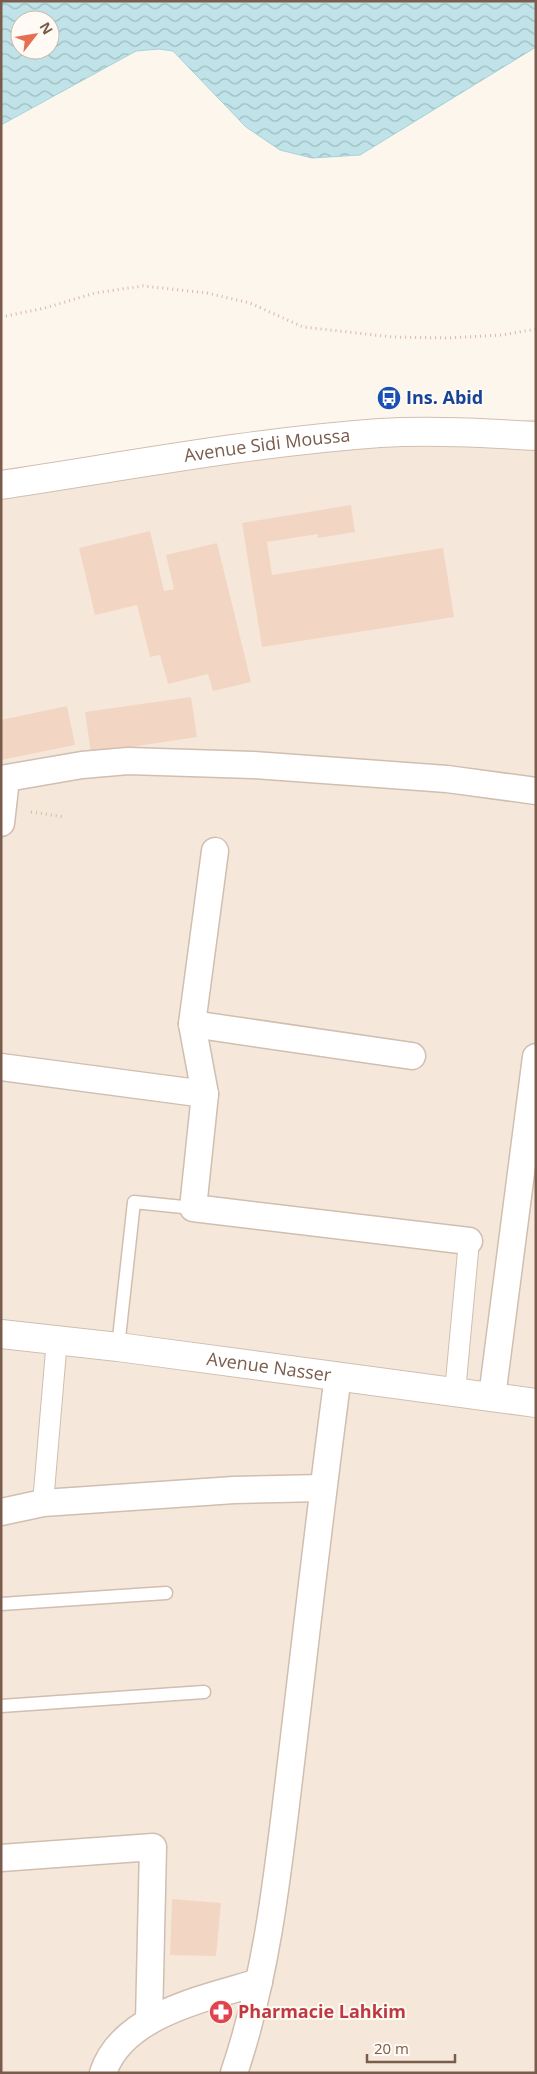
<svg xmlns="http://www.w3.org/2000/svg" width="537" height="2074" viewBox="0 0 537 2074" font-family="'Open Sans',sans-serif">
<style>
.residential{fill:#f5e8da}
.water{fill:url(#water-waves);stroke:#a5d3da;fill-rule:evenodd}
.building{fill:#f3d5c3}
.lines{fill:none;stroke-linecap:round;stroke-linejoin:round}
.service-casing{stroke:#d1beb0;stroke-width:15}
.pedestrian-casing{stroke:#d1beb0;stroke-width:22}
.minor-casing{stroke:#d1beb0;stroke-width:29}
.tertiary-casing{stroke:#d1beb0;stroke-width:30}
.path{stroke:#d9b8a5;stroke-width:3;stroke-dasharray:1 4;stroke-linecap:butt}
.service{stroke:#fff;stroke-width:12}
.pedestrian{stroke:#fff;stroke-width:20}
.minor{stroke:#fff;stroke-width:26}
.tertiary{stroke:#fff;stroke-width:28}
.labels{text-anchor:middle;stroke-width:4;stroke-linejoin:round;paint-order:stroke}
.transit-label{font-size:18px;font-weight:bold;fill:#164399;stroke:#fffaf3;text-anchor:start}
.street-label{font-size:18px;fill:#7a5c4d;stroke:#fffaf3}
.health-label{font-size:18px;font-weight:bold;fill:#be3a42;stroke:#fffaf3;text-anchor:start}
</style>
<defs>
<pattern id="water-waves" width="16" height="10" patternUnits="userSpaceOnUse" patternTransform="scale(1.25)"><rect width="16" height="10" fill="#bfe3e8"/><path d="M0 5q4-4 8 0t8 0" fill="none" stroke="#a0bbbe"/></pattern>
</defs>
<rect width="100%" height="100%" fill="#fdf6ec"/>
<polygon class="residential" points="536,419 536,2073 1,2073 1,469"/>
<path class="water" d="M 1,1 L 536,1 L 536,47 L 360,155 L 312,158 L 280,150 L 246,127 L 173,51 L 159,49 L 136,51 L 1,125 ZM 20,20 L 50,20 L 50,50 L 20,50 Z"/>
<g class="building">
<polygon points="351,505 355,532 318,538 318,534 267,542 272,575 443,548 454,617 262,647 242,523"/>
<polygon points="150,531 164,591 174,589 166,555 217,543 251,682 213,691 208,674 168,684 160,655 150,657 137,605 95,615 79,548"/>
<polygon points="191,697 197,737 91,753 85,712"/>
<polygon points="67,706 75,745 1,760 1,720"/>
<polygon points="172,1899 221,1903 216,1956 170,1955"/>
</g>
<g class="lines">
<g class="service-casing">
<g id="service">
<polyline points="118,1347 134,1202 193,1208"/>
<polyline points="1,1604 166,1593"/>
<polyline points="1,1706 204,1692"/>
</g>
</g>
<g class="pedestrian-casing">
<g id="pedestrian">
<polyline points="455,1392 469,1241"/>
<polyline points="43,1503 57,1339"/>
</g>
</g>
<g class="minor-casing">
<g id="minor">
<polyline points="1,779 82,765 128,761 253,765 351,772 447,779 536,791"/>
<polyline points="1,823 6,779"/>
<polyline points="215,851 192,1024 205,1094 193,1208 469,1241"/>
<polyline points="192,1024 412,1056"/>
<polyline points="1,1067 205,1094"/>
<polyline points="492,1397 536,1057"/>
<polyline points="1,1512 43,1503 234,1490 323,1488"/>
<polyline points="1,1858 153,1847 149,2021"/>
<path d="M 103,2073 C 122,2014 207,1998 259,1982"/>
<path d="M 234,2073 C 269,1970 279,1861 292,1754 C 307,1628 321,1502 338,1376"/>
</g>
</g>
<g class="tertiary-casing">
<g id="tertiary">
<path id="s1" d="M 1,485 C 127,466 253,442 380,433 C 432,430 484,433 536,436"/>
<path id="s2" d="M 1,1334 L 118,1347 L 536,1403"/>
</g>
</g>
<g class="path">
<polyline points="1,317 45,308 95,293 143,286 207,293 250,303 303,327 393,337 448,338 502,335 536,329"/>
<polyline points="31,812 65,817"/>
</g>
<use href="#service" class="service"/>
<use href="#pedestrian" class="pedestrian"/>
<use href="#minor" class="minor"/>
<use href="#tertiary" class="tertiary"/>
</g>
<defs>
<g id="bus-disc" transform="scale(1.25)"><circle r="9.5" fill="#1a4fb4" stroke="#fffaf3"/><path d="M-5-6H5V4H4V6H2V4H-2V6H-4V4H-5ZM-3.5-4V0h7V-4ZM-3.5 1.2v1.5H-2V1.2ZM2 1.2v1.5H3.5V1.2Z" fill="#fff"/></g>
<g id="pharmacy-disc" transform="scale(1.25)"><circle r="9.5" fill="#e0444e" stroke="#fffaf3"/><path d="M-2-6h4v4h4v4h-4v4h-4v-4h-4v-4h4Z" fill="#fff"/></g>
</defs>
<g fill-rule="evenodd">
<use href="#bus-disc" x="389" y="398"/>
<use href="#pharmacy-disc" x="221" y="2012"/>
</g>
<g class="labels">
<g class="transit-label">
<text x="406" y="404">Ins. Abid</text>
</g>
<g class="street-label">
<text dy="6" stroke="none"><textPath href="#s1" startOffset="269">Avenue Sidi Moussa</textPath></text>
<text dy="6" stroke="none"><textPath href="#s2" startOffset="270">Avenue Nasser</textPath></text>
</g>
<g class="health-label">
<text x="238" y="2018">Pharmacie Lahkim</text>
</g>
</g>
<rect width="537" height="2074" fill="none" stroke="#7a5c4d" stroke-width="5"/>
<g transform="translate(35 35) rotate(59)"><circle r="24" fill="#fffaf3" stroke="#cabbb1"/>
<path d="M0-4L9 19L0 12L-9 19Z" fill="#e76f51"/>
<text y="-8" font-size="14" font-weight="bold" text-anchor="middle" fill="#7a5c4d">N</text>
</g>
<path d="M367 2054v8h88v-8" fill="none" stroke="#7a5c4d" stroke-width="2.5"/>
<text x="374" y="2054" font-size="15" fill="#7a5c4d" stroke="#fffaf3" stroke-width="4" paint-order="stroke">20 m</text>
</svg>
